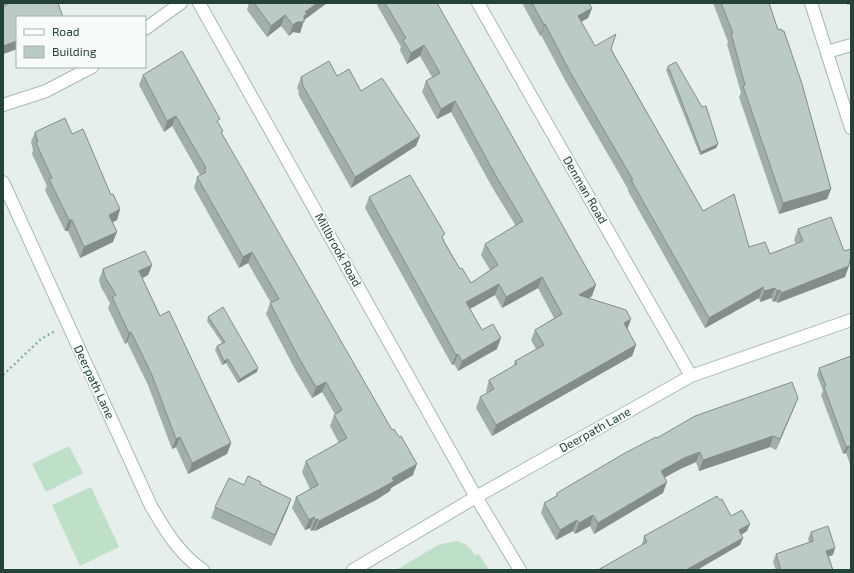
<svg xmlns="http://www.w3.org/2000/svg" width="854" height="573" viewBox="0 0 854 573" font-family="'Exo 2',sans-serif">
<style>
.grass{fill:#bfe0c8}
.lines{fill:none;stroke-linecap:round;stroke-linejoin:round}
.minor-casing{stroke:#a8b8b2;stroke-width:14}
.path{stroke:#86b3a5;stroke-width:2.5;stroke-dasharray:2 3;stroke-linecap:butt}
.minor{stroke:#fff;stroke-width:12}
.wall{fill:#a1aea9}
.shaded-wall{fill:#838d89}
.building{fill:#bbcac4;stroke:#838d89}
.labels{text-anchor:middle;stroke-width:4;stroke-linejoin:round;paint-order:stroke}
.street-label{font-size:12px;fill:#24423a;stroke:#f7fbf9}
</style>
<rect width="100%" height="100%" fill="#e6efeb"/>
<g class="grass">
<polygon points="69,446 83,473 46,492 32,464"/>
<polygon points="91,487 119,547 80,566 52,505"/>
<path d="M 455,541 C 465,542 469,547 475,555 L 479,554 L 489,570 L 396,570 L 438,545 Z"/>
</g>
<g class="lines">
<g class="minor-casing">
<g id="minor">
<polyline points="199,3 476,497 520,570"/>
<polyline points="478,3 691,376"/>
<polyline points="811,3 851,128"/>
<polyline points="145,29 181,3"/>
<polyline points="827,52 851,45"/>
<polyline points="3,105 46,91 92,67"/>
<path d="M 3,182 L 151,506 C 165,530 179,554 203,570"/>
<polyline points="353,570 476,497 691,376 851,320"/>
</g>
</g>
<polyline class="path" points="3,375 41,339 55,331"/>
<use href="#minor" class="minor"/>
</g>
<g class="wall">
<polygon points="3,3 58,3 17,17 17,49 3,54"/>
<polygon points="249,3 327,3 304,20 300,33 293,32 289,36 281,26 267,37 247,10"/>
<polygon points="377,3 437,3 592,296 589,298 627,329 636,345 632,356 492,436 476,408 480,397 487,393 486,391 489,380 513,367 515,361 536,349 531,340 535,330 554,318 538,288 502,308 495,295 470,309 482,330 497,349 458,371 454,364 452,365 365,208 369,197 443,239 460,269 471,283 490,270 481,255 485,244 516,226 492,187 451,112 437,119 422,92 426,81 432,77 420,56 407,64 400,50 401,47 377,5"/>
<polygon points="522,3 589,3 592,8 588,18 581,22 595,46 611,49 703,211 749,247 770,254 796,244 794,240 798,229 845,277 777,303 776,301 773,302 771,298 760,302 759,298 705,328 628,191 628,189 566,82 541,35 540,36"/>
<polygon points="713,3 769,3 831,189 827,199 779,214 739,97 741,93 727,44 728,42"/>
<polygon points="668,66 718,144 716,148 700,155 666,70"/>
<polygon points="143,75 219,124 222,134 413,475 391,488 390,491 376,500 315,531 314,530 311,531 310,528 305,530 292,508 296,497 310,489 302,472 306,461 339,443 330,426 334,415 335,414 322,392 312,398 296,371 266,314 270,303 271,303 248,263 239,268 194,188 197,177 200,175 172,126 164,132 139,85"/>
<polygon points="337,76 361,91 420,136 416,146 351,188 298,94 299,92 297,88 301,77"/>
<polygon points="35,132 72,134 120,209 117,220 113,222 113,242 80,258 68,231 65,231 45,190 47,186 32,154 33,150 31,142"/>
<polygon points="152,265 148,275 142,278 160,316 231,443 227,454 188,474 176,447 172,449 148,385 127,342 125,344 108,308 110,303 101,287 99,280 103,269"/>
<polygon points="208,317 257,372 238,383 226,363 222,365 215,350 217,346 222,343 207,321"/>
<polygon points="851,356 851,467 846,453 843,454 821,395 823,391 817,375 819,368"/>
<polygon points="798,398 794,408 776,450 770,447 699,471 696,462 680,469 665,477 663,493 594,534 590,526 575,534 573,531 556,540 541,513 544,503 556,496 557,493 657,438"/>
<polygon points="260,484 291,499 287,510 271,546 211,518 215,507"/>
<polygon points="720,500 731,516 747,531 741,535 743,538 740,545 642,545 642,544 644,536"/>
<polygon points="811,532 833,555 829,556 833,570 776,570 773,562 776,554 809,542 808,539"/>
</g>
<g class="shaded-wall">
<polygon points="317,3 327,3 304,20 300,33 293,32 289,36 293,25 305,12"/>
<polygon points="848,3 851,3 851,4 847,5"/>
<polygon points="592,8 588,18 574,26 578,16"/>
<polygon points="285,15 281,26 267,37 271,26"/>
<polygon points="545,24 541,35 540,36 544,25"/>
<polygon points="17,41 17,49 3,54 3,46"/>
<polygon points="424,45 420,56 407,64 411,53"/>
<polygon points="455,101 451,112 437,119 441,109"/>
<polygon points="176,116 172,126 164,132 167,121"/>
<polygon points="420,136 416,146 351,188 355,177"/>
<polygon points="718,144 716,148 700,155 701,152"/>
<polygon points="831,189 827,199 779,214 783,203"/>
<polygon points="120,209 117,220 105,226 109,215"/>
<polygon points="69,220 72,220 68,231 65,231"/>
<polygon points="117,232 113,242 80,258 84,247"/>
<polygon points="252,252 248,263 239,268 243,257"/>
<polygon points="152,265 148,275 135,282 139,271"/>
<polygon points="849,266 845,277 777,303 781,293"/>
<polygon points="542,277 538,288 502,308 506,297"/>
<polygon points="499,284 495,295 462,313 466,302"/>
<polygon points="596,285 592,296 575,306 579,295"/>
<polygon points="763,287 759,298 705,328 709,318"/>
<polygon points="775,288 771,298 760,302 764,291"/>
<polygon points="780,290 776,301 773,302 777,291"/>
<polygon points="631,319 627,330 624,323"/>
<polygon points="131,332 127,342 125,344 129,333"/>
<polygon points="501,338 497,349 458,371 462,361"/>
<polygon points="636,345 632,356 492,436 496,425"/>
<polygon points="458,354 454,364 452,365 456,355"/>
<polygon points="228,359 226,363 222,365 224,361"/>
<polygon points="258,368 257,372 238,383 240,379"/>
<polygon points="326,382 322,392 312,398 316,387"/>
<polygon points="798,398 794,408 776,450 780,439"/>
<polygon points="773,436 770,447 699,471 703,460"/>
<polygon points="180,437 176,447 172,449 176,439"/>
<polygon points="231,443 227,454 188,474 192,463"/>
<polygon points="849,446 846,453 843,454 846,447"/>
<polygon points="700,452 696,462 680,469 657,482 661,471 684,458"/>
<polygon points="417,464 413,475 391,488 390,491 376,500 315,531 319,521"/>
<polygon points="667,482 663,493 594,534 598,523"/>
<polygon points="291,499 287,510 271,546 275,535"/>
<polygon points="593,515 590,526 575,534 579,523"/>
<polygon points="314,517 310,528 305,530 309,520"/>
<polygon points="318,519 314,530 311,531 315,520"/>
<polygon points="577,520 573,531 556,540 560,530"/>
<polygon points="750,524 747,531 736,538 739,530"/>
<polygon points="743,538 740,545 697,570 686,570"/>
<polygon points="835,548 833,555 824,558 826,551"/>
</g>
<g class="building">
<polygon points="7,3 58,3 63,17 17,17 17,41 3,46 3,7 7,5"/>
<polygon points="254,3 317,3 305,12 307,14 304,16 304,22 297,22 293,25 285,15 271,26"/>
<polygon points="385,3 437,3 596,285 579,295 626,310 631,319 624,323 636,345 496,425 480,397 494,389 489,380 517,364 515,361 544,345 535,330 562,314 542,277 506,297 499,284 466,302 482,330 493,324 501,338 462,361 458,354 456,355 369,197 410,175 445,234 442,236 444,242 460,269 462,268 471,283 498,265 485,244 523,221 496,176 455,101 441,109 426,81 440,73 424,45 411,53 403,40 406,38"/>
<polygon points="532,3 589,3 592,8 578,16 595,46 616,34 611,49 613,53 703,211 734,194 749,247 765,242 770,254 803,241 798,229 831,217 844,251 851,249 851,254 849,266 781,293 780,290 777,291 775,288 764,291 763,287 709,318 631,180 633,180 570,72 545,24 544,25"/>
<polygon points="721,3 769,3 778,30 781,29 782,31 784,31 802,84 831,189 783,203 743,86 745,85 731,33 733,33"/>
<polygon points="182,51 220,119 217,121 223,131 221,132 392,430 394,429 399,437 401,436 417,464 392,478 394,481 380,489 319,521 318,519 315,520 314,517 309,520 296,497 318,485 306,461 347,438 334,415 342,410 326,382 316,387 300,360 270,303 279,299 252,252 243,257 197,177 206,172 204,169 206,168 176,116 167,121 143,75"/>
<polygon points="329,61 337,76 349,69 361,91 382,78 420,136 355,177 302,84 303,83 301,77"/>
<polygon points="676,62 702,107 706,106 718,144 701,152 668,66"/>
<polygon points="65,118 72,134 83,129 111,195 113,194 120,209 109,215 117,232 84,247 72,220 69,220 49,179 52,178 36,143 38,142 35,132"/>
<polygon points="145,251 152,265 139,271 160,316 169,311 231,443 192,463 180,437 176,439 152,375 131,332 129,333 112,297 116,295 105,277 103,269"/>
<polygon points="223,307 258,368 240,379 228,359 224,361 217,346 225,342 208,317"/>
<polygon points="851,356 851,452 849,446 846,447 824,387 826,386 819,368"/>
<polygon points="792,382 798,398 780,439 773,436 703,460 700,452 684,458 661,471 667,482 598,523 593,515 579,523 577,520 560,530 544,503 557,496 557,493 625,453 656,437 657,438 695,416"/>
<polygon points="248,476 261,482 260,484 291,499 275,535 215,507 229,478 244,485"/>
<polygon points="717,496 720,500 722,499 731,516 742,510 750,524 739,530 743,538 686,570 598,570 647,542 644,536"/>
<polygon points="828,526 835,548 826,551 833,570 781,570 776,554 813,541 811,532"/>
</g>
<g class="labels">
<g class="street-label">
<text transform="translate(585 190) rotate(60)" y="4">Denman Road</text>
<text transform="translate(338 250) rotate(61)" y="4">Millbrook Road</text>
<text transform="translate(94 382) rotate(65)" y="4">Deerpath Lane</text>
<text transform="translate(595 430) rotate(-29)" y="4">Deerpath Lane</text>
</g>
</g>
<rect width="854" height="573" fill="none" stroke="#24423a" stroke-width="8"/>
<rect x="16" y="16" width="130" height="52" fill="#f7fbf9" stroke="#a3b1ad"/>
<rect x="24" y="29" width="20" height="6" fill="#ffffff" stroke="#a3b1ad"/>
<text x="52" y="36" font-size="12" fill="#24423a">Road</text>
<rect x="24" y="46" width="20" height="12" fill="#bbcac4" stroke="#a3b1ad"/>
<text x="52" y="56" font-size="12" fill="#24423a">Building</text>
</svg>
